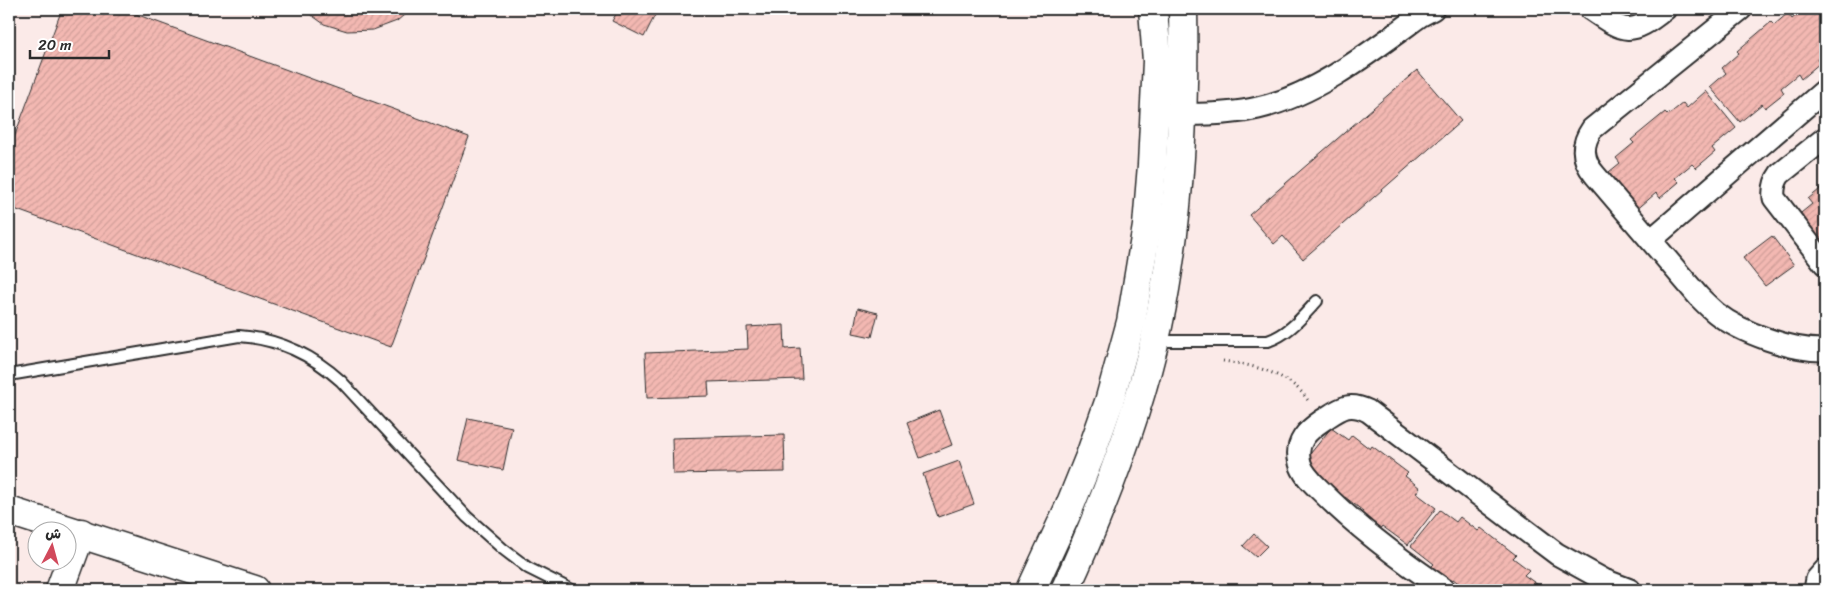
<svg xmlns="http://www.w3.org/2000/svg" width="1834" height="599" viewBox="0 0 1834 599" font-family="Sriracha,'Playpen Sans Arabic',sans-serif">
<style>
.building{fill:url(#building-hatch);stroke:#2b2b2b}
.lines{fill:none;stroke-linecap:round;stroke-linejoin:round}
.lane-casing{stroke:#2b2b2b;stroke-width:14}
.street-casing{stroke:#2b2b2b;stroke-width:25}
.secondary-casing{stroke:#2b2b2b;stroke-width:31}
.path{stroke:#2b2b2b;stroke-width:3;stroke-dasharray:1 4;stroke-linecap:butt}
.lane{stroke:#fff;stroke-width:10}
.street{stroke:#fff;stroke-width:21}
.secondary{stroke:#fff;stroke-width:28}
</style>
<defs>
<pattern id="building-hatch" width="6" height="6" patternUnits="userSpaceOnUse" patternTransform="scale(1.25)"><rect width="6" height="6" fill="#f3b8b2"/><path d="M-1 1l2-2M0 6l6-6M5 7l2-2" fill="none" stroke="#d09e99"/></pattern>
</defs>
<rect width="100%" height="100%" fill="#fbeae8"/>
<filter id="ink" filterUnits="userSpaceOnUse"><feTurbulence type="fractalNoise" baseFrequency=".02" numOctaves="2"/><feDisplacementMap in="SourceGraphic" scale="10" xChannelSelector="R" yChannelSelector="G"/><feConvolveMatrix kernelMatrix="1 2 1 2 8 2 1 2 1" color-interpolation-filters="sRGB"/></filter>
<g filter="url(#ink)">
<g class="building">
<polygon points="62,9 122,9 469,137 391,347 9,207 9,151"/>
<polygon points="303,9 411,9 397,21 373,30 347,31 324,24"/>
<polygon points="619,9 658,9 644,37 612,21"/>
<polygon points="1804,9 1817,9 1825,18 1825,52 1817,59 1821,62 1801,79 1798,74 1781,88 1784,93 1765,108 1762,104 1740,122 1710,87 1726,73 1722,68 1739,53 1737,51 1771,22 1774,25 1788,13 1792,19"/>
<polygon points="1417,70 1461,121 1303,259 1283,236 1274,244 1249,215"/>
<polygon points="1706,91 1736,128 1712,148 1715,152 1696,168 1692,164 1675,178 1679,182 1660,198 1656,193 1634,212 1604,176 1620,163 1616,158 1634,143 1631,140 1665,112 1668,115 1683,103 1687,108"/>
<polygon points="1825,185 1825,252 1796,217 1812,204 1808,199"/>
<polygon points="1772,236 1794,265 1765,286 1743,258"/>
<polygon points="858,308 878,313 872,337 853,333"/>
<polygon points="784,325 785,349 800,348 802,379 708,382 709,396 647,398 645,353 748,349 747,327"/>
<polygon points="939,410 952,445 920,458 907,423"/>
<polygon points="468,418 512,427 503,470 458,460"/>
<polygon points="1331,428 1348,440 1352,435 1370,449 1372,446 1408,473 1405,476 1420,488 1416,493 1436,508 1408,545 1382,526 1379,530 1359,515 1363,511 1345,497 1341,501 1302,464"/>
<polygon points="784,435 785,472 673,474 672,438"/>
<polygon points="959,461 974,504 938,517 923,474"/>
<polygon points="1440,510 1456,522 1460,517 1478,531 1481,528 1516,555 1513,558 1529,570 1524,575 1545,590 1468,590 1453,579 1450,583 1430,568 1434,564 1411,546"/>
<polygon points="1254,534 1267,546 1256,557 1243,546"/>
</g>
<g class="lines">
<g class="lane-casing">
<g id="lane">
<path d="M 1155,341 L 1268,341 C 1289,334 1302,317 1317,301"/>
<path d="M 9,375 L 239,336 C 279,339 311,354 341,381 L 467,517 L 503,549 L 528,568 L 572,590"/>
</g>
</g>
<g class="street-casing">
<g id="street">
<path d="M 1590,9 C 1625,33 1630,37 1665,9"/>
<path d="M 1741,9 L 1592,129 C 1581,145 1582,160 1595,175 L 1699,297 C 1704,302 1710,308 1716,313 C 1741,333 1793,351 1825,350"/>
<path d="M 1167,114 C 1197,115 1228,115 1258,108 C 1316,95 1372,51 1420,16 L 1433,9"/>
<path d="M 1825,138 L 1780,174 C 1774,182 1773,189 1774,198 L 1825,264"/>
<polyline points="1651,240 1825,90"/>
<path d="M 1445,590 C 1402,561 1360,530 1323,493 C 1314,484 1303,475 1300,463 C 1294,442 1308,430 1323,420 C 1340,409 1348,401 1368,411 L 1557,554 L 1604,580 L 1630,590"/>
<polyline points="1815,590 1817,579 1825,570"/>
</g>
</g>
<g class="secondary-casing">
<g id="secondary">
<polyline points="9,511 255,590"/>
<polyline points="60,590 81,533"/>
<polyline points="1031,590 1069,508 1090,456 1109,402 1131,322 1147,226 1152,165 1157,61 1153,9"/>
<path d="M 1065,590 C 1104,505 1138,417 1158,326 C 1180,221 1185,115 1183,9"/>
</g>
</g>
<path class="path" d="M 1223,361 C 1254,365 1292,374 1309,402"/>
<use href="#lane" class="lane"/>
<use href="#street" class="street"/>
<use href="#secondary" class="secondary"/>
</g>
</g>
<rect width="1834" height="599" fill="none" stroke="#fff" stroke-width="30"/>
<rect x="15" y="15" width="1804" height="569" fill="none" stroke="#2b2b2b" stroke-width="2" filter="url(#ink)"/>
<g transform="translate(52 546) rotate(6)"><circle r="24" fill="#ffffff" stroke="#aaaaaa"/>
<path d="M0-4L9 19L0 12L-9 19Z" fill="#d1495b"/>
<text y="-8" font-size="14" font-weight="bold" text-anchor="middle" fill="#2b2b2b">ش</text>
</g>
<path d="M30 50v8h79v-8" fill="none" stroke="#2b2b2b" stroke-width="2.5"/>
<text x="38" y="50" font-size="15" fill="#2b2b2b" stroke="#ffffff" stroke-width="4" paint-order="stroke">20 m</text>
</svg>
